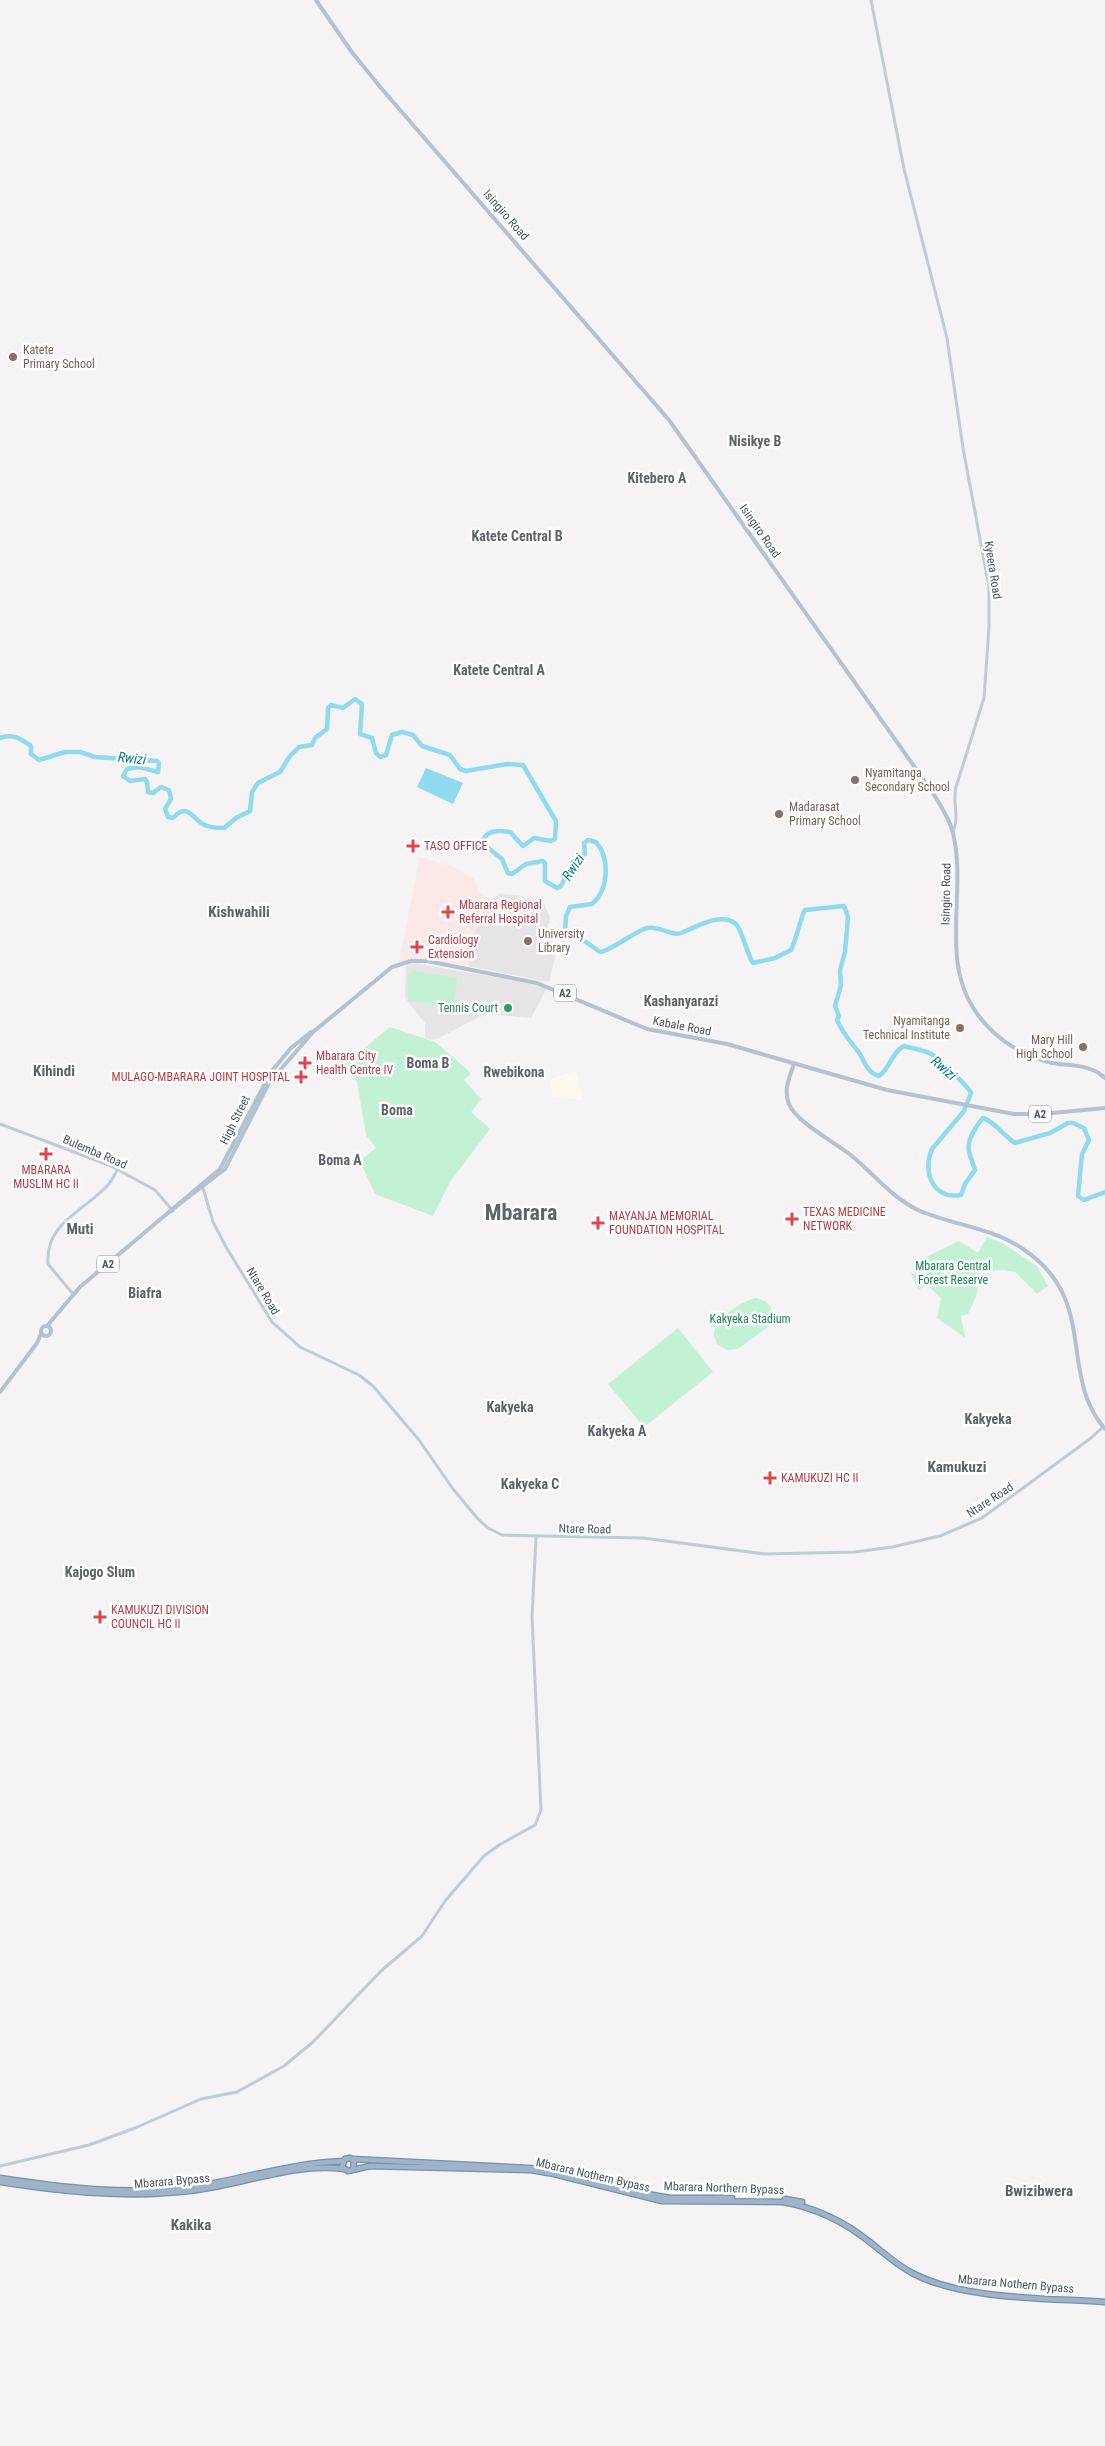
<svg xmlns="http://www.w3.org/2000/svg" width="1105" height="2446" viewBox="0 0 1105 2446" font-family="'Roboto Condensed',sans-serif">
<style>
.commercial{fill:#fdf9ef}
.education{fill:#e6e4e5}
.medical{fill:#fce8e6}
.green{fill:#c3f1d5}
.water{fill:#90daee}
.lines{fill:none;stroke-linecap:round;stroke-linejoin:round}
.river{stroke:#90daee;stroke-width:4.5}
.trunk-casing{stroke:#7690ad;stroke-width:7}
.secondary{stroke:#c1cbd6;stroke-width:3}
.primary{stroke:#b3c2d1;stroke-width:4}
.trunk{stroke:#9fb4c9;stroke-width:4.5}
.education-dot{fill:#8d6e63;stroke:#fff;stroke-width:2}
.health-dot{fill:#e0444e;stroke:#fff;stroke-width:2}
.leisure-dot{fill:#2e9e5b;stroke:#fff;stroke-width:2}
.labels{text-anchor:middle;stroke-width:5;stroke-linejoin:round;paint-order:stroke}
.shield{fill:#fff;stroke:#808990;stroke-width:1}
.shield-label{font-size:11px;font-weight:bold;fill:#4a5661}
.street-label{font-size:12px;fill:#4a5661;stroke:#fff}
.education-label{font-size:12px;fill:#785e54;stroke:#fff;text-anchor:start}
.health-label{font-size:12px;fill:#be3a42;stroke:#fff;text-anchor:start}
.leisure-label{font-size:12px;fill:#27864d;stroke:#fff;text-anchor:end}
.park-label{font-size:12px;fill:#17864f;stroke:#fff}
.neighbourhood-label{font-size:14px;font-weight:bold;fill:#5f6368;stroke:#fff}
.water-label{font-size:14px;font-style:italic;fill:#0c7c9b;stroke:#fff}
.quarter-label{font-size:15px;font-weight:bold;fill:#5f6368;stroke:#fff}
.town-label{font-size:22px;font-weight:bold;fill:#5f6368;stroke:#fff}
</style>
<rect width="100%" height="100%" fill="#f5f3f3"/>
<polygon class="commercial" points="576,1071 583,1100 553,1098 549,1079"/>
<g class="education">
<polygon points="499,894 519,895 528,900 537,899 544,904 550,917 547,930 556,954 549,982 468,966 469,955 466,944 491,904 486,902 487,898 492,899"/>
<polygon points="414,963 527,983 547,988 531,1018 489,1014 479,1017 437,1039 431,1040 425,1038 425,1023 405,998 406,965"/>
</g>
<polygon class="medical" points="420,857 454,867 474,879 480,893 487,898 486,902 491,904 467,944 469,955 468,966 418,959 399,962"/>
<g class="green">
<polygon points="416,971 458,978 453,1006 408,1001 408,974"/>
<polygon points="390,1027 435,1042 471,1073 464,1080 481,1099 471,1112 490,1129 450,1182 433,1216 375,1194 360,1161 376,1148 366,1135 357,1082 345,1064"/>
<polygon points="987,1237 1002,1243 1037,1266 1048,1286 1037,1294 1015,1272 1004,1270 979,1271 977,1294 968,1314 961,1316 965,1338 937,1318 941,1298 927,1285 918,1290 911,1273 915,1274 923,1268 926,1257 959,1241 978,1253"/>
<path d="M 756,1298 L 765,1301 L 771,1307 L 773,1317 L 769,1326 L 738,1349 L 727,1350 L 717,1344 C 716,1341 713,1335 714,1332 C 715,1319 745,1299 756,1298 Z"/>
<polygon points="678,1328 713,1372 644,1427 608,1384"/>
</g>
<polygon class="water" points="426,768 463,783 453,804 417,787"/>
<g class="lines">
<path class="river" d="M 0,738 C 13,733 21,739 31,746 L 31,754 L 39,760 L 65,752 L 80,752 L 95,757 L 157,761 L 159,763 L 158,772 L 139,767 L 127,769 L 123,776 L 130,781 L 145,779 L 147,782 L 148,792 L 153,793 L 161,787 L 169,790 L 171,799 L 165,809 L 168,817 L 173,818 C 187,803 191,816 201,823 C 208,828 217,828 224,828 L 236,818 L 250,811 L 252,792 L 258,783 L 280,772 L 290,756 L 299,747 L 312,745 L 315,738 L 327,729 L 328,708 L 331,705 L 343,708 L 355,699 L 362,704 L 360,734 L 372,738 L 376,753 L 380,757 L 386,755 L 392,735 L 402,732 L 413,735 L 422,746 L 450,755 L 460,769 L 466,771 L 507,764 L 523,765 L 556,821 L 555,839 L 551,841 L 534,838 L 523,846 L 510,832 C 499,830 485,830 482,843 L 502,859 L 508,873 L 512,874 L 526,864 L 543,861 L 545,863 L 545,881 L 557,888 L 561,886 L 570,868 L 585,854 L 584,843 L 588,840 L 596,842 C 610,858 609,890 592,904 L 570,907 L 566,916 L 565,932 L 586,942 L 600,952 C 608,952 632,934 644,929 C 659,924 671,937 681,933 C 695,928 720,911 736,924 C 742,930 747,954 753,963 L 775,958 L 791,950 C 796,941 802,913 805,910 L 844,906 L 848,917 L 845,952 L 840,970 L 841,985 L 835,1006 L 839,1016 L 837,1020 C 842,1032 849,1040 857,1050 C 865,1059 865,1072 879,1076 C 890,1068 892,1052 904,1046 C 913,1049 922,1049 931,1054 C 938,1058 968,1086 971,1093 L 964,1111 L 932,1149 C 922,1172 933,1200 961,1195 L 965,1184 L 975,1170 C 970,1154 964,1147 974,1131 C 977,1126 979,1122 983,1118 C 995,1122 1004,1136 1015,1143 L 1050,1133 L 1068,1123 L 1073,1123 L 1084,1128 L 1089,1140 L 1082,1154 L 1078,1196 L 1084,1200 L 1105,1192"/>
<g class="trunk-casing">
<g id="trunk">
<polyline points="352,2159 547,2169 641,2193 670,2198 732,2198"/>
<path d="M 353,2169 L 354,2161 L 350,2158 L 345,2159 L 342,2167 L 348,2171 L 370,2166 L 531,2170 L 554,2174 L 662,2201 L 783,2202 C 817,2208 844,2221 871,2243 C 885,2254 898,2266 914,2274 C 965,2300 1047,2298 1105,2302"/>
<path d="M 0,2178 C 64,2188 132,2196 197,2186 C 246,2178 293,2163 343,2161"/>
<path d="M 0,2182 C 66,2192 131,2199 197,2190 C 243,2184 298,2162 344,2169"/>
<polyline points="785,2199 802,2202"/>
</g>
</g>
<g class="secondary">
<path d="M 871,0 L 904,169 L 947,338 L 963,448 L 989,587 L 989,627 L 984,698 L 956,787 C 952,803 960,816 953,832"/>
<polyline points="0,1124 111,1166 155,1190 173,1211"/>
<polyline points="203,1188 213,1222 226,1247 272,1322 300,1347 359,1375 373,1386 419,1440 453,1489 478,1519 488,1528 502,1535 643,1538 765,1554 855,1552 892,1547 940,1536 982,1518 1091,1438 1103,1427"/>
<path d="M 73,1294 L 48,1264 C 45,1223 84,1211 107,1186 C 112,1181 114,1175 118,1169"/>
<polyline points="0,2166 89,2145 135,2128 201,2099 237,2092 284,2066 313,2042 381,1971 422,1936 445,1901 484,1856 499,1845 535,1825 541,1810 532,1617 536,1537"/>
</g>
<g class="primary">
<path d="M 316,0 L 351,51 L 381,88 L 669,420 L 933,793 C 940,805 950,819 953,833 C 968,895 936,966 982,1020 C 999,1041 1025,1057 1052,1063 C 1070,1066 1091,1064 1105,1078"/>
<path d="M 794,1063 C 790,1077 783,1089 789,1104 C 796,1122 836,1143 852,1156 C 875,1175 892,1198 920,1211 C 953,1225 993,1228 1023,1249 C 1100,1300 1057,1374 1105,1429"/>
<polyline points="169,1212 225,1169 269,1083 313,1032 392,967 411,961 427,961 537,983 647,1029 727,1044 887,1090 1014,1114 1042,1114 1105,1108"/>
<polyline points="47,1326 80,1287 220,1169 271,1072 291,1048 311,1032"/>
<circle cx="46" cy="1331" r="5"/>
<polyline points="0,1392 37,1343 41,1334"/>
</g>
<use href="#trunk" class="trunk"/>
</g>
<g class="education-dot">
<circle cx="13" cy="357" r="5"/>
<circle cx="855" cy="780" r="5"/>
<circle cx="779" cy="814" r="5"/>
<circle cx="528" cy="941" r="5"/>
<circle cx="960" cy="1028" r="5"/>
<circle cx="1083" cy="1047" r="5"/>
</g>
<g class="health-dot">
<path d="M410.5 838.5h5v5h5v5h-5v5h-5v-5h-5v-5h5z"/>
<path d="M445.5 904.5h5v5h5v5h-5v5h-5v-5h-5v-5h5z"/>
<path d="M414.5 939.5h5v5h5v5h-5v5h-5v-5h-5v-5h5z"/>
<path d="M302.5 1055.5h5v5h5v5h-5v5h-5v-5h-5v-5h5z"/>
<path d="M298.5 1069.5h5v5h5v5h-5v5h-5v-5h-5v-5h5z"/>
<path d="M43.5 1146.5h5v5h5v5h-5v5h-5v-5h-5v-5h5z"/>
<path d="M789.5 1211.5h5v5h5v5h-5v5h-5v-5h-5v-5h5z"/>
<path d="M595.5 1215.5h5v5h5v5h-5v5h-5v-5h-5v-5h5z"/>
<path d="M767.5 1470.5h5v5h5v5h-5v5h-5v-5h-5v-5h5z"/>
<path d="M97.5 1609.5h5v5h5v5h-5v5h-5v-5h-5v-5h5z"/>
</g>
<circle class="leisure-dot" cx="508" cy="1008" r="5"/>
<g class="labels">
<g class="shield">
<rect x="554" y="984.5" width="22" height="17" rx="4"/>
<rect x="1029" y="1105.5" width="22" height="17" rx="4"/>
<rect x="97" y="1255.5" width="22" height="17" rx="4"/>
</g>
<g class="shield-label">
<text x="565" y="997">A2</text>
<text x="1040" y="1118">A2</text>
<text x="108" y="1268">A2</text>
</g>
<g class="street-label">
<text transform="translate(506 215) rotate(49)" y="4">Isingiro Road</text>
<text transform="translate(760 531) rotate(55)" y="4">Isingiro Road</text>
<text transform="translate(993 570) rotate(81)" y="4">Kyeera Road</text>
<text transform="translate(946 894) rotate(-89)" y="4">Isingiro Road</text>
<text transform="translate(682 1026) rotate(11)" y="4">Kabale Road</text>
<text transform="translate(235 1120) rotate(-64)" y="4">High Street</text>
<text transform="translate(95 1152) rotate(23)" y="4">Bulemba Road</text>
<text transform="translate(263 1291) rotate(59)" y="4">Ntare Road</text>
<text transform="translate(990 1500) rotate(-33)" y="4">Ntare Road</text>
<text transform="translate(585 1529) rotate(1)" y="4">Ntare Road</text>
<text transform="translate(593 2175) rotate(13)" y="4">Mbarara Nothern Bypass</text>
<text transform="translate(172 2181) rotate(-5)" y="4">Mbarara Bypass</text>
<text transform="translate(724 2188) rotate(2)" y="4">Mbarara Northern Bypass</text>
<text transform="translate(1016 2284) rotate(5)" y="4">Mbarara Nothern Bypass</text>
</g>
<g class="education-label">
<text x="23" y="354">Katete<tspan x="23" dy="14">Primary School</tspan></text>
<text x="865" y="777">Nyamitanga<tspan x="865" dy="14">Secondary School</tspan></text>
<text x="789" y="811">Madarasat<tspan x="789" dy="14">Primary School</tspan></text>
<text x="538" y="938">University<tspan x="538" dy="14">Library</tspan></text>
<text x="950" y="1025" text-anchor="end">Nyamitanga<tspan x="950" dy="14">Technical Institute</tspan></text>
<text x="1073" y="1044" text-anchor="end">Mary Hill<tspan x="1073" dy="14">High School</tspan></text>
</g>
<g class="health-label">
<text x="424" y="850">TASO OFFICE</text>
<text x="459" y="909">Mbarara Regional<tspan x="459" dy="14">Referral Hospital</tspan></text>
<text x="428" y="944">Cardiology<tspan x="428" dy="14">Extension</tspan></text>
<text x="316" y="1060">Mbarara City<tspan x="316" dy="14">Health Centre IV</tspan></text>
<text x="290" y="1081" text-anchor="end">MULAGO-MBARARA JOINT HOSPITAL</text>
<text x="46" y="1174" text-anchor="middle">MBARARA<tspan x="46" dy="14">MUSLIM HC II</tspan></text>
<text x="803" y="1216">TEXAS MEDICINE<tspan x="803" dy="14">NETWORK</tspan></text>
<text x="609" y="1220">MAYANJA MEMORIAL<tspan x="609" dy="14">FOUNDATION HOSPITAL</tspan></text>
<text x="781" y="1482">KAMUKUZI HC II</text>
<text x="111" y="1614">KAMUKUZI DIVISION<tspan x="111" dy="14">COUNCIL HC II</tspan></text>
</g>
<g class="leisure-label">
<text x="498" y="1012">Tennis Court</text>
</g>
<g class="park-label">
<text x="953" y="1270">Mbarara Central<tspan x="953" dy="14">Forest Reserve</tspan></text>
<text x="750" y="1323">Kakyeka Stadium</text>
</g>
<g class="neighbourhood-label">
<text x="755" y="446">Nisikye B</text>
<text x="657" y="483">Kitebero A</text>
<text x="517" y="541">Katete Central B</text>
<text x="499" y="675">Katete Central A</text>
<text x="681" y="1006">Kashanyarazi</text>
<text x="428" y="1068">Boma B</text>
<text x="514" y="1077">Rwebikona</text>
<text x="397" y="1115">Boma</text>
<text x="340" y="1165">Boma A</text>
<text x="145" y="1298">Biafra</text>
<text x="510" y="1412">Kakyeka</text>
<text x="988" y="1424">Kakyeka</text>
<text x="617" y="1436">Kakyeka A</text>
<text x="530" y="1489">Kakyeka C</text>
<text x="100" y="1577">Kajogo Slum</text>
</g>
<g class="water-label">
<text transform="translate(132 758) rotate(6)" y="5">Rwizi</text>
<text transform="translate(573 867) rotate(-56)" y="5">Rwizi</text>
<text transform="translate(944 1068) rotate(41)" y="5">Rwizi</text>
</g>
<g class="quarter-label">
<text x="239" y="917">Kishwahili</text>
<text x="54" y="1076">Kihindi</text>
<text x="80" y="1234">Muti</text>
<text x="957" y="1472">Kamukuzi</text>
<text x="1039" y="2196">Bwizibwera</text>
<text x="191" y="2230">Kakika</text>
</g>
<g class="town-label">
<text x="521" y="1220">Mbarara</text>
</g>
</g>
</svg>
